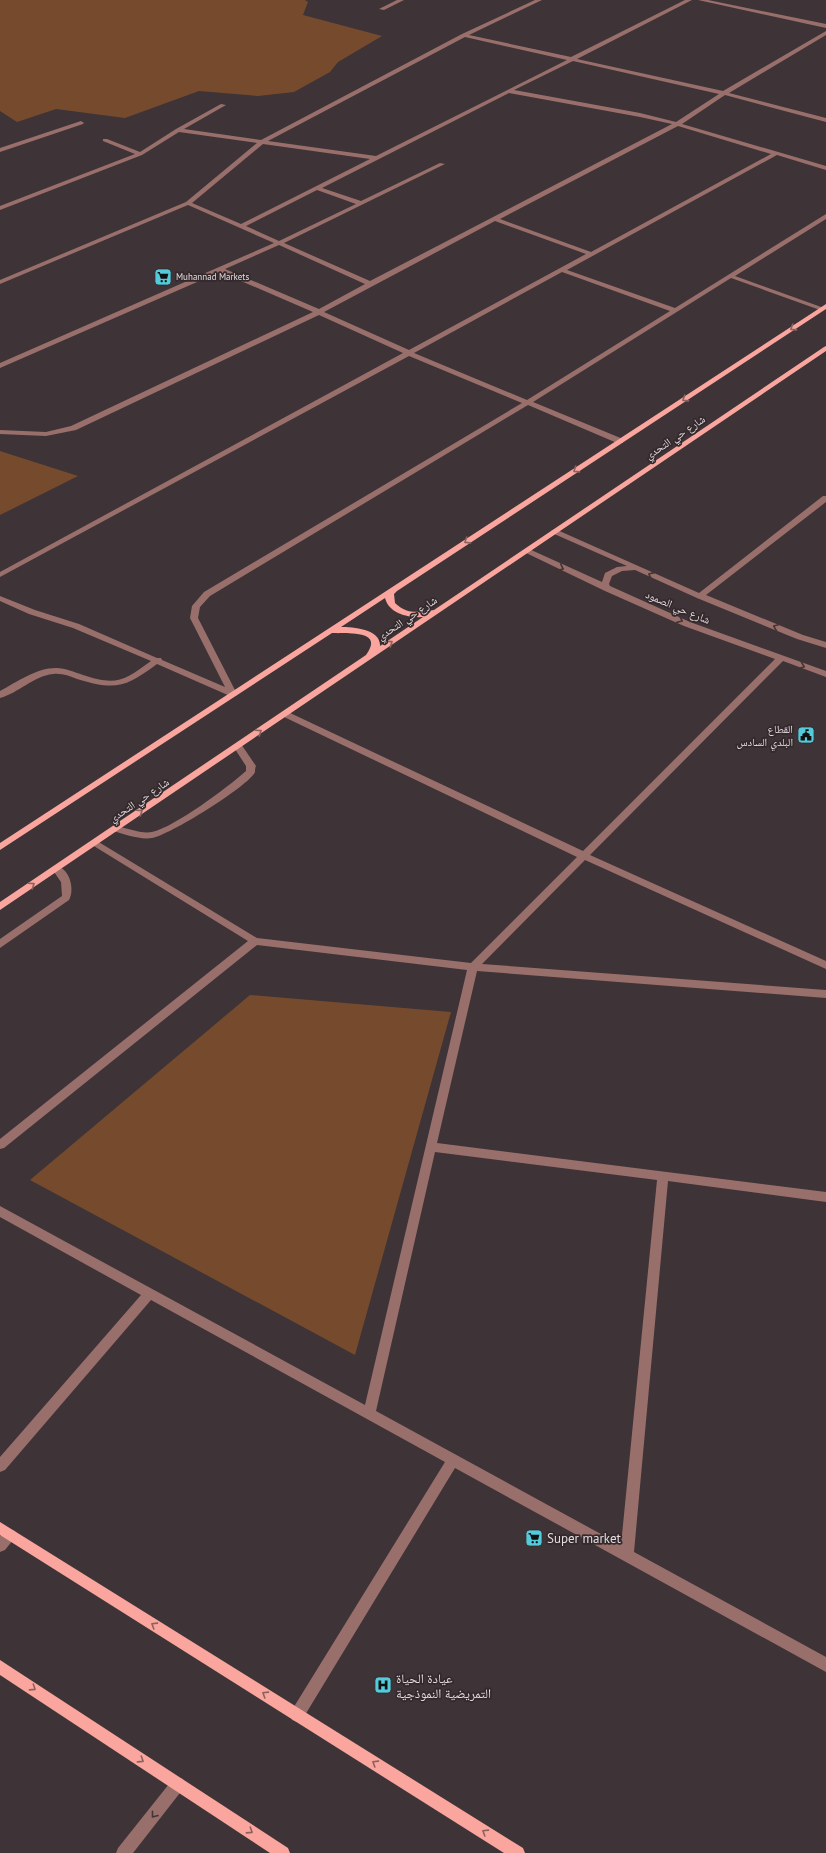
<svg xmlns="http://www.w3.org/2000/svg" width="826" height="1853" viewBox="0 0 826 1853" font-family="'PT Sans','Noto Naskh Arabic',sans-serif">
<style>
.green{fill:#764b2d}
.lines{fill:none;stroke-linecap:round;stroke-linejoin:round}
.minor{fill:#996f6b;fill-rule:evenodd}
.major{fill:#faa69e;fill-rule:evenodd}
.oneway{stroke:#8d615f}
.oneway2{stroke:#433435}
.labels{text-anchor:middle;stroke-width:3.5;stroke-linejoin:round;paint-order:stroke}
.far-poi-label{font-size:9px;fill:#e3dcde;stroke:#34292c;text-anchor:start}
.street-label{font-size:11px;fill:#e3dcde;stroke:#34292c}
.poi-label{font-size:11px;fill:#e3dcde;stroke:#34292c;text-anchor:end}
.near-poi-label{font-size:13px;fill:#e3dcde;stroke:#34292c;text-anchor:start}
</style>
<rect width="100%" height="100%" fill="#3e3337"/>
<g class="green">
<polygon points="0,0 305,0 308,2 303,15 382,36 338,62 330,72 294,92 258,96 199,91 125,118 56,109 17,122 0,111"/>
<polygon points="0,451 3,452 78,476 0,515"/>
<polygon points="250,995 451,1012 355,1355 30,1180"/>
</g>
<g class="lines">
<g class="minor">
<polygon points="397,0 404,0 384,10 379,9"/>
<path d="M 535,0 L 542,0 L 469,35 L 571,57 L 685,0 L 692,0 L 577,59 L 723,91 L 826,31 L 826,35 L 729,93 L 826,118 L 826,122 L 725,95 L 682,124 L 826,166 L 826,170 L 777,155 L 567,270 L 675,308 L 826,214 L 826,219 L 735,276 L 824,308 L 824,310 L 820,310 L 731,278 L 533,402 L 623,439 L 623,443 L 617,443 L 528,405 L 210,596 L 200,607 L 198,618 L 237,694 L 236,696 L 230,696 L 157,664 C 126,687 116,691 77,679 C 69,676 62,673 53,674 C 33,676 19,693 0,698 L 0,691 C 17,682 36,668 56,668 C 66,668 74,672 83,675 C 116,686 124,681 151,661 L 73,628 L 29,614 L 0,601 L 0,596 L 35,610 L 79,624 L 157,658 L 161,658 L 162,660 L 225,687 L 190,618 L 192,606 L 204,592 L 522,403 L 409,356 L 0,577 L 0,572 L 403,353 L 319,315 L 76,430 L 46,436 L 0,434 L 0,430 L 46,432 L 71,426 L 313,312 L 220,272 L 0,368 L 0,363 L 274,243 L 188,205 L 0,284 L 0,280 L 186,202 L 257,143 L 179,132 L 142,155 L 0,210 L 0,206 L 135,154 L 103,141 L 103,139 L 107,139 L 140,152 L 176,129 L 221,104 L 226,105 L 184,129 L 261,140 L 462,34 ZM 465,37 L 567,60 L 376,156 L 268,141 ZM 573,61 L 719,94 L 676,122 L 640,113 L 514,90 ZM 509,93 L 640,117 L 672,124 L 370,281 L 284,243 L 445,164 L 440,163 L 361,201 L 322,188 ZM 678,126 L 771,154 L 591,252 L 500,219 ZM 263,144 L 370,159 L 241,224 L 192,203 ZM 317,190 L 356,204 L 279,241 L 246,226 ZM 495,221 L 586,254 L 409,350 L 324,312 ZM 279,245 L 365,284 L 319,309 L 225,269 ZM 562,272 L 670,311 L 527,400 L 414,353 Z"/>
<polygon points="698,0 708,0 826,24 826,28"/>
<polygon points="81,121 84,123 83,124 0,152 0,148"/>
<path d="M 823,496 L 826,496 L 826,502 L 706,595 L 803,635 L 826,642 L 826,648 L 797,639 L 697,598 L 635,570 L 622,571 L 612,576 L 609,584 L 610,586 L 690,622 L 826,671 L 826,677 L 783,661 L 590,855 L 826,961 L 826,969 L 585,860 L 482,964 L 826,990 L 826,998 L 477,971 L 437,1143 L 826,1192 L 826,1202 L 668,1181 L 634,1552 L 826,1657 L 826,1672 L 455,1468 L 302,1720 L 297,1722 L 292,1720 L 290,1715 L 292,1710 L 445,1462 L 151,1300 L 5,1470 L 0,1472 L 0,1457 L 141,1295 L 0,1217 L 0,1206 L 365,1405 L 467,970 L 257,945 L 4,1148 L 0,1149 L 0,1139 L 248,941 L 89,843 L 94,840 L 97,841 L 257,938 L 471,963 L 577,857 L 282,716 L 281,714 L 282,712 L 288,712 L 583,851 L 775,659 L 684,626 L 605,591 L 522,551 L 526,549 L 529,549 L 602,582 L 605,573 L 617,567 L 627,566 L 552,533 L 551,531 L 555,529 L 699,593 ZM 435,1152 L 657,1180 L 621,1545 L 376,1411 Z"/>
<path d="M 238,743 L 241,744 L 256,766 C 255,768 255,770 255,772 C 249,786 168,836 152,838 C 140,840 124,834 113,831 L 111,829 L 113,827 L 116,826 C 127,828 141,834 152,832 C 175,827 228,787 246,771 L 246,766 L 233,746 Z"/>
<path d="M 57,866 C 70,869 75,890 69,900 L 0,948 L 0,939 L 62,896 L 61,882 L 52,869 Z"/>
<polygon points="10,1529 15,1531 17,1535 5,1550 0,1552 0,1536 5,1531"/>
<polygon points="178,1777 183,1779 185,1784 183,1789 133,1853 116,1853 118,1848 173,1779"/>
</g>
<g class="major">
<path d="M 826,304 L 826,309 L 397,591 L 394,594 L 395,603 C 407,615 419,612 434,610 L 824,347 L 826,346 L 826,351 L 0,910 L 0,902 L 366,655 C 385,629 346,634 332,633 L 0,850 L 0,843 ZM 385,598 C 389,614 409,618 423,617 L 380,646 C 381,629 353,627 341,627 Z"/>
<polygon points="0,1522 523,1848 525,1853 504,1853 0,1535"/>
<polygon points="0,1660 288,1848 290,1853 270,1853 0,1675"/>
</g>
</g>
<defs><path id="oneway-chevron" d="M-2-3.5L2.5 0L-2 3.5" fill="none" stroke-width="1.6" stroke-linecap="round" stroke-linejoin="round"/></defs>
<g class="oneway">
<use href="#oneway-chevron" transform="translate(793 328) rotate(147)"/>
<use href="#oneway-chevron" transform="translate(685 399) rotate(147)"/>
<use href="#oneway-chevron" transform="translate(576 470) rotate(147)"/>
<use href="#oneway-chevron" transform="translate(467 541) rotate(147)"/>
<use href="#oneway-chevron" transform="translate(390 643) rotate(-34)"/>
<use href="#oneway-chevron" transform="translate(259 732) rotate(-34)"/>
<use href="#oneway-chevron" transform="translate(140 812) rotate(-34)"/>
<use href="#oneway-chevron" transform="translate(32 885) rotate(-34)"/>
<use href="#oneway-chevron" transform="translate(154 1625) rotate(-148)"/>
<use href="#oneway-chevron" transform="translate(33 1688) rotate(33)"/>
<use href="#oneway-chevron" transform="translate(265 1694) rotate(-148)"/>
<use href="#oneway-chevron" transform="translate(141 1760) rotate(33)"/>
<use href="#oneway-chevron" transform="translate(375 1763) rotate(-148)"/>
<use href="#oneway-chevron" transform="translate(250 1831) rotate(33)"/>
<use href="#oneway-chevron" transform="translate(485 1832) rotate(-148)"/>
</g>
<g class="oneway2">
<use href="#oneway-chevron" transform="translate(561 568) rotate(25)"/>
<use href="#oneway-chevron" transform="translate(651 575) rotate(-156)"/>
<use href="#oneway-chevron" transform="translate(680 620) rotate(24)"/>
<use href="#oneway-chevron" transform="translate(776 627) rotate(-158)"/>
<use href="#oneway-chevron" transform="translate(802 666) rotate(20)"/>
<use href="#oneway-chevron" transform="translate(154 1815) rotate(128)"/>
</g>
<defs>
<g id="supermarket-square" transform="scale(0.9)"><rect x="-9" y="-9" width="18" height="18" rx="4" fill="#53cbdb" stroke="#34292c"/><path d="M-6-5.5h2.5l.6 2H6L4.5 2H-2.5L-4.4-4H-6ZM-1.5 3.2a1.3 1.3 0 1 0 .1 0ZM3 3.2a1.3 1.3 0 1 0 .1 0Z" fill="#111"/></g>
<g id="civic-square" transform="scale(0.9)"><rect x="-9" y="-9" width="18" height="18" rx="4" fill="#53cbdb" stroke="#34292c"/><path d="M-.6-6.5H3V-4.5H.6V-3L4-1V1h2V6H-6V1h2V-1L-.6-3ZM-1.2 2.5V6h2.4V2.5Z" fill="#111"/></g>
<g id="hospital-square" transform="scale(0.9)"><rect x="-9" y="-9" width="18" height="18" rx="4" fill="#53cbdb" stroke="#34292c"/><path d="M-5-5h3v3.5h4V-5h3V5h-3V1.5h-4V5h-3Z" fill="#111"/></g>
</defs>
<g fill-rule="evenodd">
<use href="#supermarket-square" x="163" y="277"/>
<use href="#civic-square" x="806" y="735"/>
<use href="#supermarket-square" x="534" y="1538"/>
<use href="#hospital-square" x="383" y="1685"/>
</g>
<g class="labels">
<g class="far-poi-label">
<text x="176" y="280">Muhannad Markets</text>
</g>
<g class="street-label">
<text transform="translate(675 437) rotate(-34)" y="4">شارع حي التحدي</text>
<text transform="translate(678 607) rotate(23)" y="4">شارع حي الصمود</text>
<text transform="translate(407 618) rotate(-34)" y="4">شارع حي التحدي</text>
<text transform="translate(139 800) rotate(-34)" y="4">شارع حي التحدي</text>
</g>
<g class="poi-label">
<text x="793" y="733">القطاع<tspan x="793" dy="13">البلدي السادس</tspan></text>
</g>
<g class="near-poi-label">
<text x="547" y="1543">Super market</text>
<text x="396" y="1683">عيادة الحياة<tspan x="396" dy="15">التمريضية النموذجية</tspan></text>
</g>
</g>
</svg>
